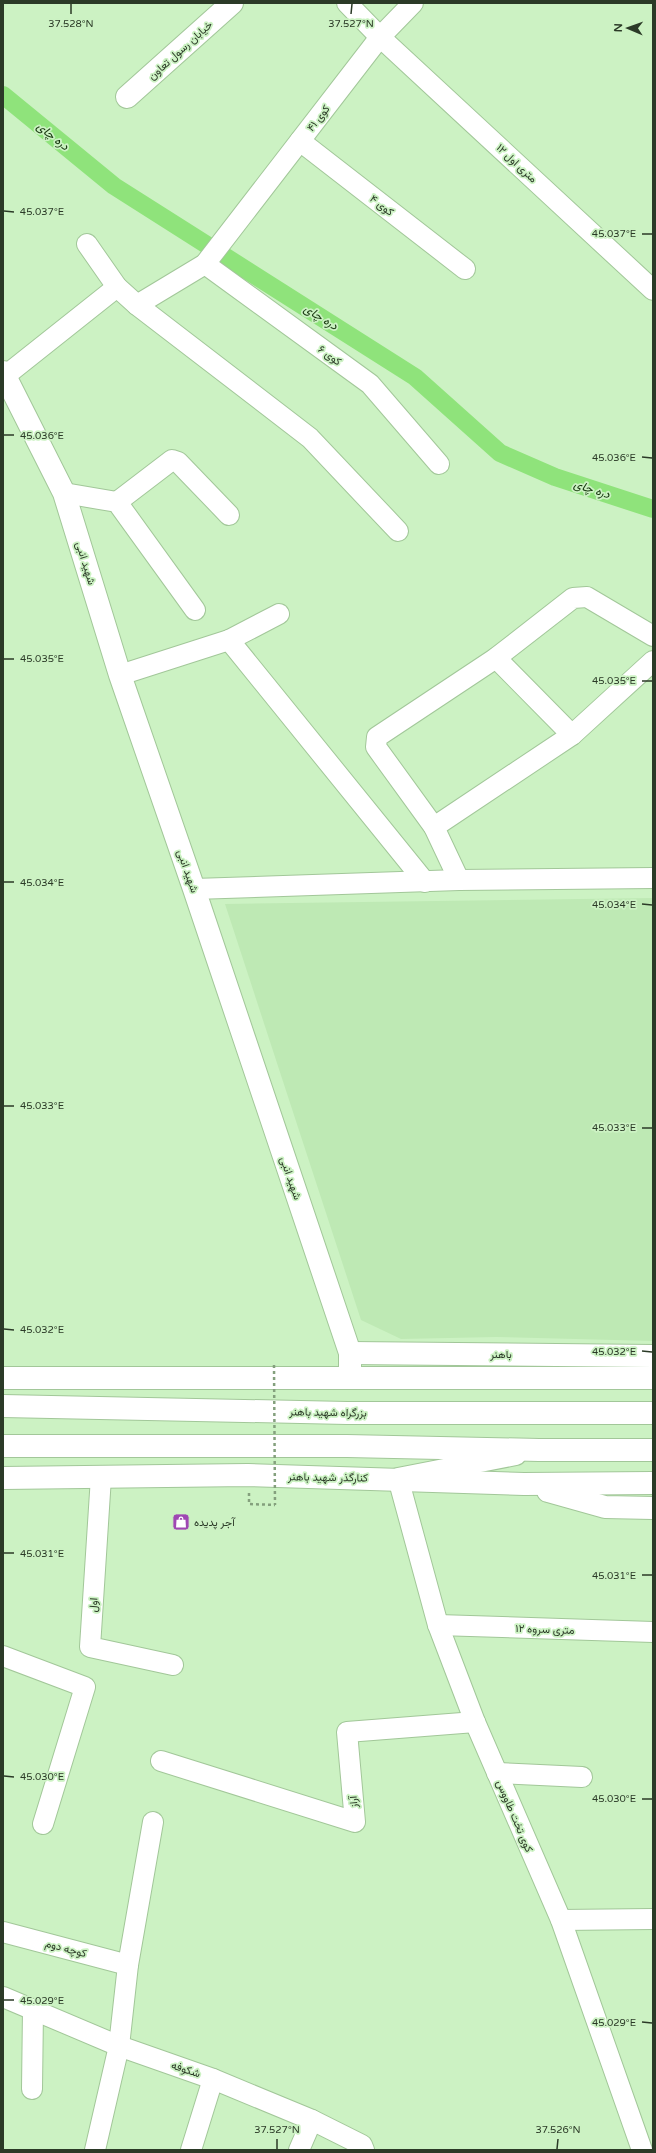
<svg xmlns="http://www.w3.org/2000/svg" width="656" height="2153" viewBox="0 0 656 2153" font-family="'Varela Round',Vazirmatn,sans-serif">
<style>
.built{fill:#bee9b4}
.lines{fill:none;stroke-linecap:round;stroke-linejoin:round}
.canal{stroke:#8fe37b;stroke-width:18}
.street-casing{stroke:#a2c799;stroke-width:22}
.secondary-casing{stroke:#a2c799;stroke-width:24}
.highway-casing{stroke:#a2c799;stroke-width:24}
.path{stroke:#84a07d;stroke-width:2.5;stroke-dasharray:3 3;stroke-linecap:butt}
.street{stroke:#fff;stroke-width:20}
.secondary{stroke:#fff;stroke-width:22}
.highway{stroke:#fff;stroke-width:22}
.path-bridge{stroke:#84a07d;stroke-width:2.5;stroke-dasharray:3 3;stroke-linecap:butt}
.ticks{fill:none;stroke:#2b3a27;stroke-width:1.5}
.labels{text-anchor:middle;stroke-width:3.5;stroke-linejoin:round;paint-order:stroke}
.street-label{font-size:11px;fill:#2b3a27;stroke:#ccf2c3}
.poi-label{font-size:11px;fill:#2b3a27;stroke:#ccf2c3;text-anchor:start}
.water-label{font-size:12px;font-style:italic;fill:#14340c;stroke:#ccf2c3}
.ticks-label{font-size:10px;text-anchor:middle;fill:#2b3a27;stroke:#ccf2c3;stroke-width:3.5;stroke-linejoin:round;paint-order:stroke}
</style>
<rect width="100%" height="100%" fill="#ccf2c3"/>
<polygon class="built" points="653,898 653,1341 496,1337 401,1339 361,1320 225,904"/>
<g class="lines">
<polyline class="canal" points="3,95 114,186 415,377 500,453 555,477 653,509"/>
<g class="street-casing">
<g id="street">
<polyline points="347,3 380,37 653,290"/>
<polyline points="300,141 465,269"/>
<polyline points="87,244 117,287 137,305 310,438 398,531"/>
<polyline points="205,264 370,384 439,464"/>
<polyline points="137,305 205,264 380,37 413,3"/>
<polyline points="5,376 117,287"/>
<polyline points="64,493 117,502 195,610"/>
<polyline points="117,502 172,460 178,462 229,515"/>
<polyline points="229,640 425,882"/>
<polyline points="496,658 572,735"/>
<polyline points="120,675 229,640 279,614"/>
<polyline points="434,827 572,735 653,661"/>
<polyline points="459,880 434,827 376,747 377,737 496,658 573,598 587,597 653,636"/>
<polyline points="194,889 459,880 653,878"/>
<polyline points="516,1455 398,1478 438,1625 475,1722 561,1920 642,2150"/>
<polyline points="101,1477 90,1647 173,1665"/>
<polyline points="438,1625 653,1632"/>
<polyline points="3,1656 85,1687 43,1824"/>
<polyline points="161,1761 355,1822 347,1732 475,1722"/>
<polyline points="497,1773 582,1777"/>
<polyline points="561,1920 653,1919"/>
<polyline points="3,1932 128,1965"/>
<polyline points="3,1997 119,2046 213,2079 312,2120 362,2145 364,2150"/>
<polyline points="32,2089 33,2010"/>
<polyline points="95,2150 119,2046 128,1965 153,1822"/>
<polyline points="191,2150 213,2079"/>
<polyline points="299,2150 312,2120"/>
</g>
</g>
<g class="secondary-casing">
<g id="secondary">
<polyline points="127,97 232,3"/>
<polyline points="3,372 64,493 120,675 194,889 350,1353 350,1377"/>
<polyline points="350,1353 653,1356"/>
<polyline points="3,1378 653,1378"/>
<polyline points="3,1478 248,1475 524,1484 653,1483"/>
<polyline points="548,1491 605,1507 653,1508"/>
</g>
</g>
<g class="highway-casing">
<g id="highway">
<polyline points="3,1406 347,1413 653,1413"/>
<polyline points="3,1446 347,1446 539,1450 653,1450"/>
</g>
</g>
<polyline class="path" points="249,1493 249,1504 275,1505"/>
<use href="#street" class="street"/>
<use href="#secondary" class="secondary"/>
<use href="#highway" class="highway"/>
<polyline class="path-bridge" points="274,1365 275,1505"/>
</g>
<path class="ticks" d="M 71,14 L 71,4M 351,14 L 352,4M 4,211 L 14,212M 642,234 L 652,234M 4,435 L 14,435M 642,457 L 652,458M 4,659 L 14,659M 642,681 L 652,681M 4,882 L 14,882M 642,904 L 652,905M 4,1106 L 14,1106M 642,1128 L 652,1128M 4,1329 L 14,1330M 642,1351 L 652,1352M 4,1553 L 14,1553M 642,1575 L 652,1575M 4,1776 L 14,1777M 642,1799 L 652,1799M 4,2000 L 14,2000M 642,2022 L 652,2023M 277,2149 L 277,2139M 557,2149 L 558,2139"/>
<defs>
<g id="shop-square" transform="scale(0.9)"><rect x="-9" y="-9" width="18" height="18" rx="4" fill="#9f47b3" stroke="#ccf2c3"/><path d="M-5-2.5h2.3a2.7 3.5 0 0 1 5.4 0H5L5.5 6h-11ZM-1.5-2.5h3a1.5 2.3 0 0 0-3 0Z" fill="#fff"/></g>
</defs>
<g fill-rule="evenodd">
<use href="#shop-square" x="181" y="1522"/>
</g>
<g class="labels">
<g class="street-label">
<text transform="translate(180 50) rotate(-42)" y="4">خیابان رسول تعاون</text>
<text transform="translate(318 118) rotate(-52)" y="4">کوی ۴۱</text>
<text transform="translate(517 163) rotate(43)" y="4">۱۲ متری اول</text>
<text transform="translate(382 205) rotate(38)" y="4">کوی ۴</text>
<text transform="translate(330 355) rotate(36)" y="4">کوی ۶</text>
<text transform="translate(86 563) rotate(73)" y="4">شهید انبی</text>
<text transform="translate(188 871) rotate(71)" y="4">شهید انبی</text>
<text transform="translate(291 1178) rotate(71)" y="4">شهید انبی</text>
<text x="501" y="1358">باهنر</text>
<text transform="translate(328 1412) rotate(1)" y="4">بزرگراه شهید باهنر</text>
<text transform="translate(328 1477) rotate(1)" y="4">کنارگذر شهید باهنر</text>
<text transform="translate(93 1605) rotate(-86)" y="4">اول</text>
<text transform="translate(545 1629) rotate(2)" y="4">۱۲ متری سروه</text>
<text transform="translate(353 1802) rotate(-95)" y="4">آراز</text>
<text transform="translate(515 1816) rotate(67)" y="4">کوی تخت طاووس</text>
<text transform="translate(66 1948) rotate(15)" y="4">کوچه دوم</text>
<text transform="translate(186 2069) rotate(19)" y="4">شکوفه</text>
</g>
<g class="poi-label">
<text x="194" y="1526">آجر پدیده</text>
</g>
<g class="water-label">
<text transform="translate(53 136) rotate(39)" y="4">دره چای</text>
<text transform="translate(321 317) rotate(32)" y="4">دره چای</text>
<text transform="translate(592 489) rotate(18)" y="4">دره چای</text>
</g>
</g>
<g class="ticks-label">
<text x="71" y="27">37.528°N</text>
<text x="351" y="27">37.527°N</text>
<text x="42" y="215">45.037°E</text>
<text x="614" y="237">45.037°E</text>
<text x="42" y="439">45.036°E</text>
<text x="614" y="461">45.036°E</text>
<text x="42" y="662">45.035°E</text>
<text x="614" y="684">45.035°E</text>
<text x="42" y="886">45.034°E</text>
<text x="614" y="908">45.034°E</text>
<text x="42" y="1109">45.033°E</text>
<text x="614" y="1131">45.033°E</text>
<text x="42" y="1333">45.032°E</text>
<text x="614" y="1355">45.032°E</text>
<text x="42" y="1557">45.031°E</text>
<text x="614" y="1579">45.031°E</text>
<text x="42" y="1780">45.030°E</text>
<text x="614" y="1802">45.030°E</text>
<text x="42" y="2004">45.029°E</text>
<text x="614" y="2026">45.029°E</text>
<text x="277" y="2133">37.527°N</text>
<text x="558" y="2133">37.526°N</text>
</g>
<rect width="656" height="2153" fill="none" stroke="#2b3a27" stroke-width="8"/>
<g transform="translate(628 28) rotate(272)" stroke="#ccf2c3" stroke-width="3" paint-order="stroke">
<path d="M0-3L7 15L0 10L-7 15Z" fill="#2b3a27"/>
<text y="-6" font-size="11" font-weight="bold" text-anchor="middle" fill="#2b3a27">N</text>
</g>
</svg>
